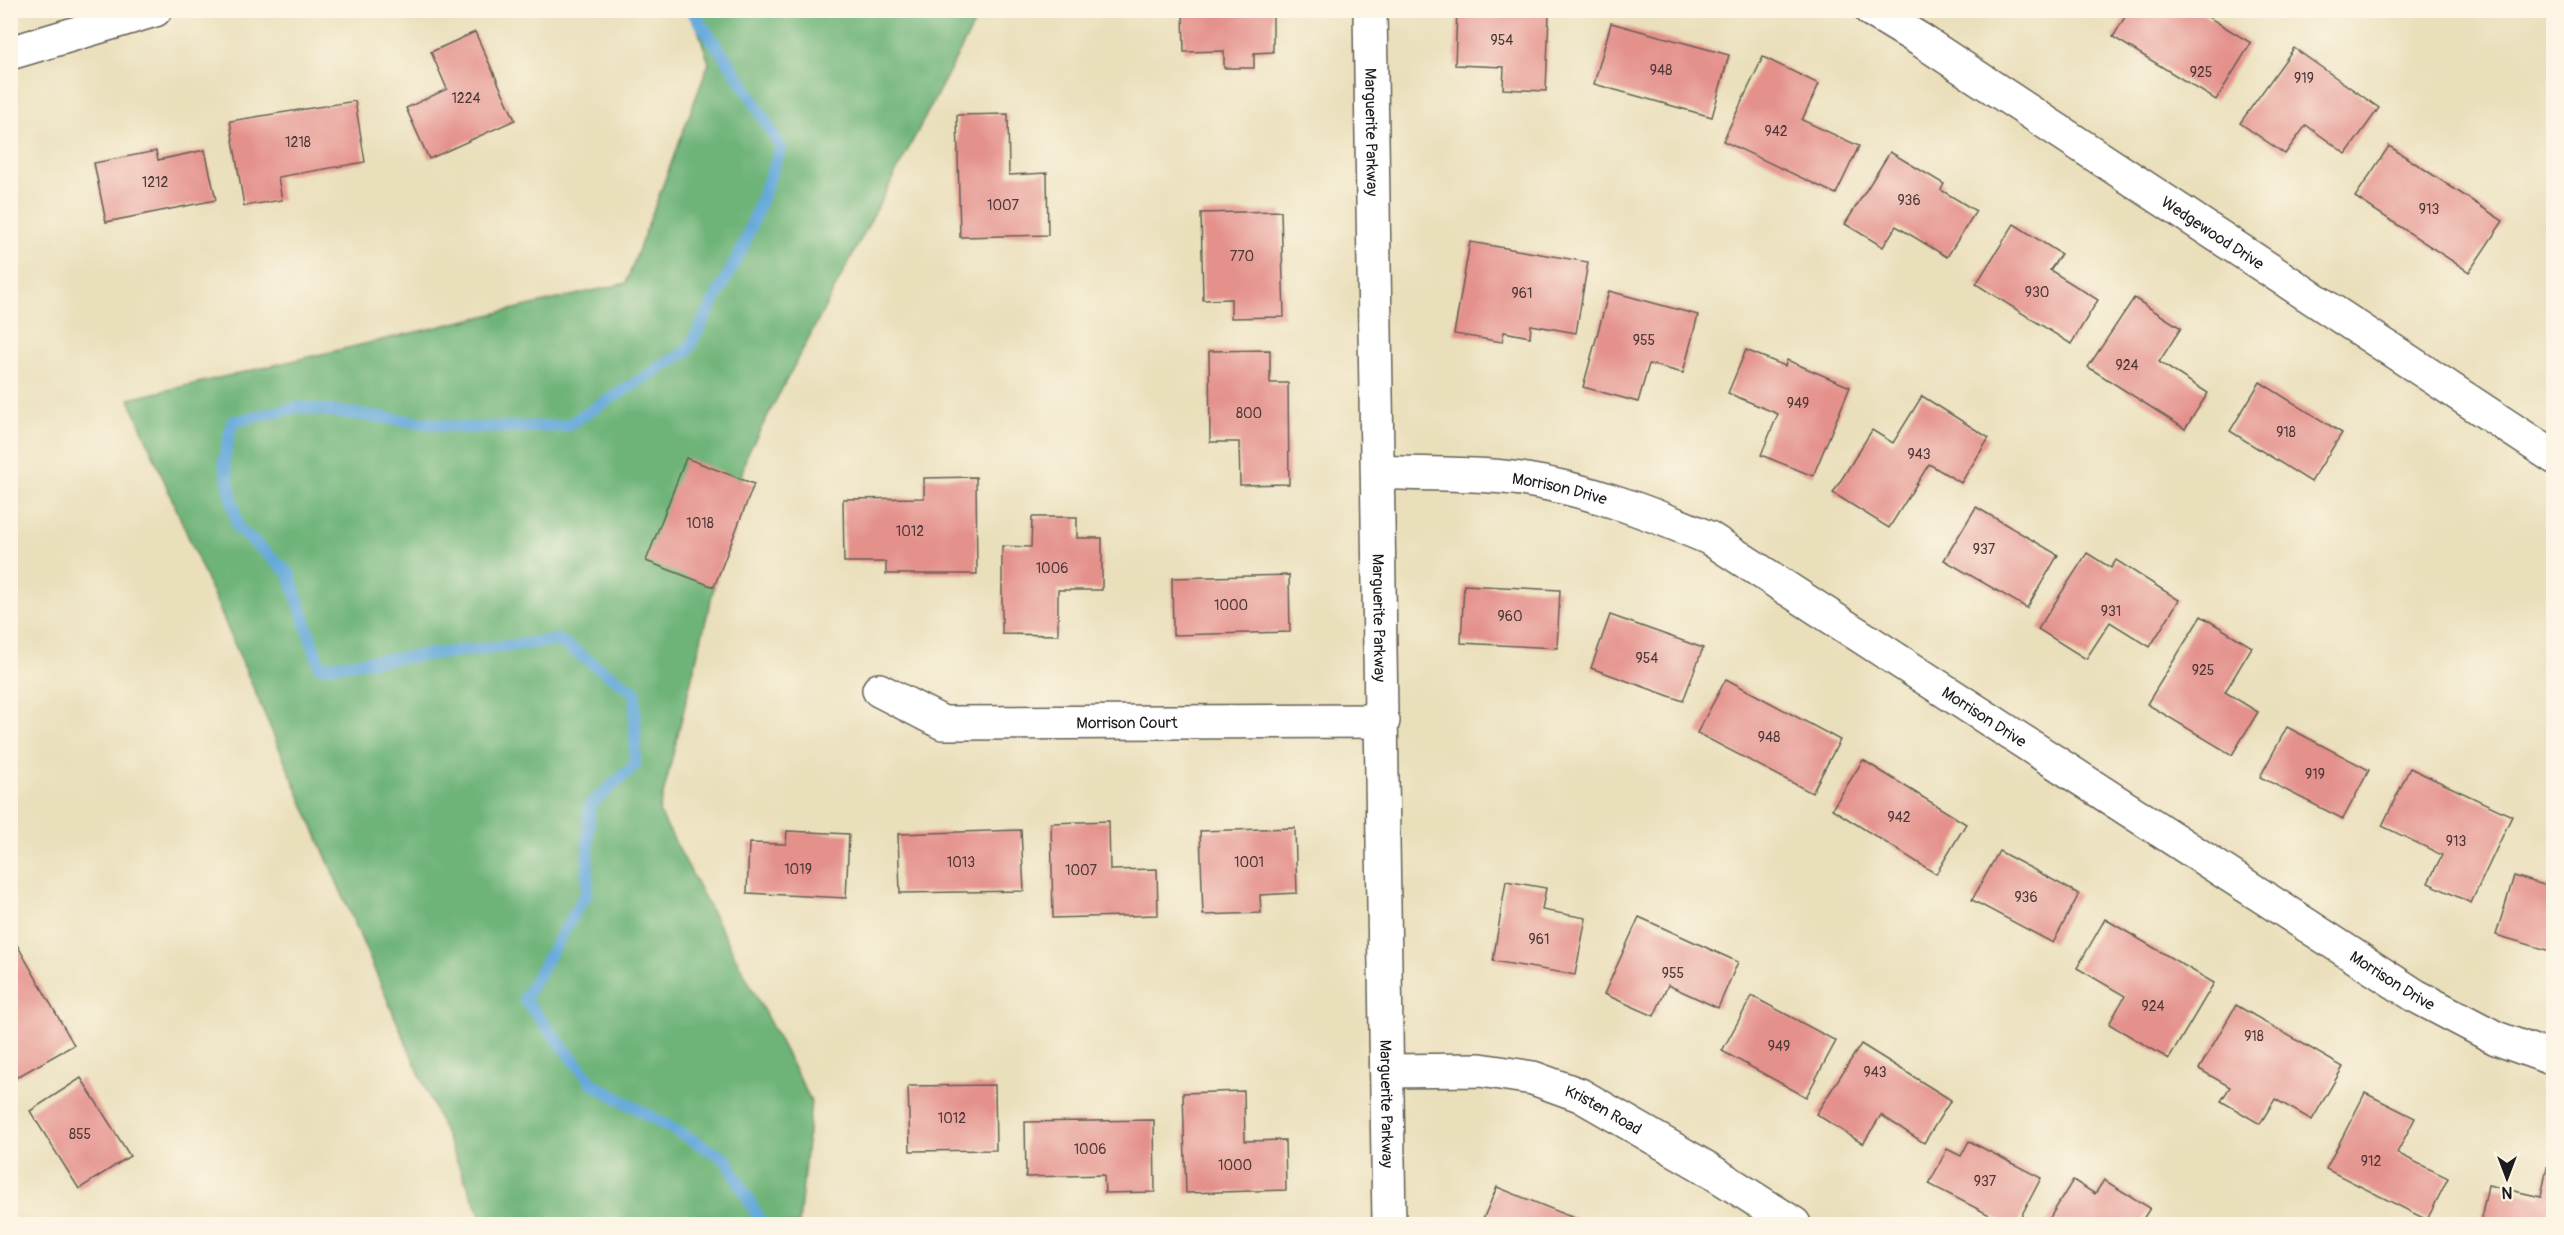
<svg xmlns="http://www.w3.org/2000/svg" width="2564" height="1235" viewBox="0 0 2564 1235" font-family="Pangolin,sans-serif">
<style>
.forest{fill:#6eb479;stroke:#45684a;stroke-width:1.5}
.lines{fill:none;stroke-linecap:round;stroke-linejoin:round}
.stream{stroke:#65a9da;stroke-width:12}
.building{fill:#e4908b}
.minor-casing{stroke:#646054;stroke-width:36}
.minor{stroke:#fff;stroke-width:33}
.labels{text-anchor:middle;stroke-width:4.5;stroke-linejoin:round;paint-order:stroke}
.number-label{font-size:14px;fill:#4e3938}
.street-label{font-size:16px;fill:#1c1c1c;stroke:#fcf5e5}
</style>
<rect width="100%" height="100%" fill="#fcf5e5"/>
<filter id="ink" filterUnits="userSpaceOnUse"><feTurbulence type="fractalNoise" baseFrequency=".0167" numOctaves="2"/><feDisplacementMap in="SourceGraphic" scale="12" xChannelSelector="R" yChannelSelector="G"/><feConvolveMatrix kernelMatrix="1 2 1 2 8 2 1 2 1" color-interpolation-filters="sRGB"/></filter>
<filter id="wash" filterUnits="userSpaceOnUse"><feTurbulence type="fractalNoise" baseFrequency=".008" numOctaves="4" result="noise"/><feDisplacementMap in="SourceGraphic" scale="24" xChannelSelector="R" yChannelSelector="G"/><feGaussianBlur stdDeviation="1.35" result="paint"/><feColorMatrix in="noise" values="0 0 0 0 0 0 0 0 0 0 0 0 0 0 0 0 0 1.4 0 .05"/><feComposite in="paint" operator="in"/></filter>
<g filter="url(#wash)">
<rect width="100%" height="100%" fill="#eadfbb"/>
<polygon class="forest" points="692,11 981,11 746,457 659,811 811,1101 799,1224 484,1224 129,399 626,283 709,63"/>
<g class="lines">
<polyline class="stream" points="691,10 743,83 781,148 743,247 687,351 566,426 464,428 299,407 232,422 224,461 238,528 289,573 320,667 558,640 635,692 635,765 589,806 587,892 524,999 593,1084 726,1159 762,1224"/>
</g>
<g id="blocks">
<g class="building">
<polygon points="1183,10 1273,10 1273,52 1254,53 1254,68 1224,68 1224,51 1184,52"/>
<polygon points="1457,10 1549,14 1546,91 1503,89 1504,67 1455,65"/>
<polygon points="2129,10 2197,10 2251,43 2216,100 2113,37"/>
<polygon points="1611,23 1729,55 1712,117 1594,84"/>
<polygon points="475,32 515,120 429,159 406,108 447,89 431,52"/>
<polygon points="2294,48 2379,108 2346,154 2306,125 2285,154 2240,123"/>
<polygon points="1763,57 1819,84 1802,120 1859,146 1836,194 1723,141"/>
<polygon points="355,101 365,162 278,177 282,200 244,206 230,121"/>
<polygon points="1008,114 1009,175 1047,173 1048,235 960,237 957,115"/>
<polygon points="2389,146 2503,221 2469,272 2355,197"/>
<polygon points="205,150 216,200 106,222 94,163 156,151 158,160"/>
<polygon points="1890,152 1944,184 1941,190 1976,211 1947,257 1896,226 1883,247 1845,224"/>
<polygon points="1281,211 1284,317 1231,318 1231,299 1203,300 1201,213"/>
<polygon points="2014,224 2061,254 2050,270 2098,300 2071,344 1976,284"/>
<polygon points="1470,242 1588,262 1576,333 1531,325 1530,337 1504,332 1502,342 1454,334"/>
<polygon points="1609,291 1698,315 1683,373 1649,364 1638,402 1583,387"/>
<polygon points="2134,298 2181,328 2159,362 2208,393 2185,429 2088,367"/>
<polygon points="1270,350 1270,383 1288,383 1289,484 1240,485 1239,442 1210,442 1209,351"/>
<polygon points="1746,350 1785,366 1787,360 1850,387 1813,476 1761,455 1778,414 1728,393"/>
<polygon points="2260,382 2342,433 2311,482 2230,431"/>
<polygon points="1922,396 1989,438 1961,483 1929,464 1889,528 1833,493 1872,430 1893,443"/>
<polygon points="686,458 754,484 714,587 646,561"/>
<polygon points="976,477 977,574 886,574 886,562 844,562 843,499 924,498 924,478"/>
<polygon points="1976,507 2058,555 2027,608 1944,560"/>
<polygon points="1032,517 1077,517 1077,538 1102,538 1102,590 1058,590 1058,635 1002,634 1002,546 1031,547"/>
<polygon points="2087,553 2111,568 2116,560 2179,600 2150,647 2110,622 2086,659 2038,629"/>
<polygon points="1289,575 1290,632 1173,635 1172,578"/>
<polygon points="1464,585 1560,590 1557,648 1461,643"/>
<polygon points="1610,615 1703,648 1683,701 1591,668"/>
<polygon points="2201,616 2252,647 2225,692 2258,712 2232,755 2147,704"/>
<polygon points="1726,679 1840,740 1812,793 1697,733"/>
<polygon points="2287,727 2369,770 2343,819 2260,777"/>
<polygon points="1863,760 1966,824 1936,874 1832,809"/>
<polygon points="2410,768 2512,816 2471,903 2428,883 2442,855 2382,826"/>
<polygon points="1109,821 1110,870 1157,869 1158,915 1053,918 1051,823"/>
<polygon points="1295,828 1297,893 1260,895 1261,913 1203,915 1200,831"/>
<polygon points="1021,830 1024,891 900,893 898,834"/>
<polygon points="787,831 849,834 846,898 747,893 749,843 786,844"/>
<polygon points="1999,851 2079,894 2053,943 1972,900"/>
<polygon points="2514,876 2554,888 2554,952 2496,935"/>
<polygon points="1506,881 1546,888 1542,910 1586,918 1575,975 1493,961"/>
<polygon points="1639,917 1738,962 1718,1008 1668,985 1654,1016 1604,994"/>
<polygon points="2105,919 2214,983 2169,1059 2109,1024 2125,996 2077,968"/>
<polygon points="12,936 74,1045 10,1081 10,937"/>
<polygon points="1752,996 1836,1041 1806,1097 1722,1051"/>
<polygon points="2236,1005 2343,1067 2312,1120 2275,1099 2260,1124 2221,1101 2230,1087 2199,1069"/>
<polygon points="1861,1044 1951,1100 1924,1143 1881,1115 1863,1144 1816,1114"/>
<polygon points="81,1078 130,1156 79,1189 30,1111"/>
<polygon points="995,1085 996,1150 910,1151 908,1086"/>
<polygon points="1244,1091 1245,1141 1285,1140 1286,1190 1186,1193 1183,1093"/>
<polygon points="2365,1093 2415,1118 2397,1153 2448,1178 2427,1220 2326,1169"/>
<polygon points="1154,1120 1155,1192 1105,1193 1104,1175 1026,1177 1025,1122"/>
<polygon points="1969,1141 2041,1178 2017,1224 2007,1224 1929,1184 1947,1149 1961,1156"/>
<polygon points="2547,1167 2554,1169 2554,1224 2480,1224 2488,1185 2541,1197"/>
<polygon points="2073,1180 2095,1194 2104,1180 2150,1208 2140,1224 2046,1224"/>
<polygon points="1497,1187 1589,1224 1481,1224"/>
</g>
</g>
</g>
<g filter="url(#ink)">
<use href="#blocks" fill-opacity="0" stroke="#646054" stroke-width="1.5"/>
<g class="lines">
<g class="minor-casing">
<g id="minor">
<path id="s1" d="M 1370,10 L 1389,1224"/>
<path id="s2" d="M 1871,10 L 1919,39 L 2554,457"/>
<polyline points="10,53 155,10"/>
<path id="s3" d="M 1379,472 C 1426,475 1475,472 1521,479 C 1587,489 1648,512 1709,538 L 2416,996 L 2496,1038 L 2554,1059"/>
<path id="s4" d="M 879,690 L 943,723 L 1383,721"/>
<path id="s5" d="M 1387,1071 L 1480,1070 L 1533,1078 L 1580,1095 L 1703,1166 L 1794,1224"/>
</g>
</g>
<use href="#minor" class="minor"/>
</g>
</g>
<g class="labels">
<g class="number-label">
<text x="1502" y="45">954</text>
<text x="1661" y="75">948</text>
<text x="2201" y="77">925</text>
<text x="2304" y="83">919</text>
<text x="466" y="103">1224</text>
<text x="1776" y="136">942</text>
<text x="298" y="147">1218</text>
<text x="155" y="187">1212</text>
<text x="1909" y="205">936</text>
<text x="1003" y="210">1007</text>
<text x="2429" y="214">913</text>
<text x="1242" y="261">770</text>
<text x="2037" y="297">930</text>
<text x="1522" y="298">961</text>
<text x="1644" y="345">955</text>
<text x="2127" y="370">924</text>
<text x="1798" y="408">949</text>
<text x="1249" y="418">800</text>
<text x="2286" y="437">918</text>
<text x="1919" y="459">943</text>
<text x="700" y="528">1018</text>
<text x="910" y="536">1012</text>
<text x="1984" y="554">937</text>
<text x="1052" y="573">1006</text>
<text x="1231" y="610">1000</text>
<text x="2111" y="616">931</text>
<text x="1510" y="621">960</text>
<text x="1647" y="663">954</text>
<text x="2203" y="675">925</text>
<text x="1769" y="742">948</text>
<text x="2315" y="779">919</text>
<text x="1899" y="822">942</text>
<text x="2456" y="846">913</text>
<text x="961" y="867">1013</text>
<text x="1249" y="867">1001</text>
<text x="798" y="874">1019</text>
<text x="1081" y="875">1007</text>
<text x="2026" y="902">936</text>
<text x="1539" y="944">961</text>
<text x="1673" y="978">955</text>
<text x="2153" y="1011">924</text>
<text x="2254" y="1041">918</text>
<text x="1779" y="1051">949</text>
<text x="1875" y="1077">943</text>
<text x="952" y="1123">1012</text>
<text x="80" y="1139">855</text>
<text x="1090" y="1154">1006</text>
<text x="2371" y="1166">912</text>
<text x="1235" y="1170">1000</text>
<text x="1985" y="1186">937</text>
</g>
<g class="street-label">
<text dy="6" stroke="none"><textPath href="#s1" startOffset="122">Marguerite Parkway</textPath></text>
<text dy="6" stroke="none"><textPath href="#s2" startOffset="408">Wedgewood Drive</textPath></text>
<text dy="6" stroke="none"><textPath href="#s3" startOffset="182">Morrison Drive</textPath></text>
<text dy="6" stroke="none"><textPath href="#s1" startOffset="608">Marguerite Parkway</textPath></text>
<text dy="6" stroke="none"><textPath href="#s3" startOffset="668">Morrison Drive</textPath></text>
<text dy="6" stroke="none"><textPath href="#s4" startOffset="256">Morrison Court</textPath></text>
<text dy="6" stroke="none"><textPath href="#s3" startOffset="1154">Morrison Drive</textPath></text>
<text dy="6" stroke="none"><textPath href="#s1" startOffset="1094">Marguerite Parkway</textPath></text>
<text dy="6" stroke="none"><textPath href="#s5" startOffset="224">Kristen Road</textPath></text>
</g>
</g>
<rect width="2564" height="1235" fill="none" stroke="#fcf5e5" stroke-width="36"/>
<g transform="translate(2507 1178) rotate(180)" stroke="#fcf5e5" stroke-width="4.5" paint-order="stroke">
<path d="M0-4.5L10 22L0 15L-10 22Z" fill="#1c1c1c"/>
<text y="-9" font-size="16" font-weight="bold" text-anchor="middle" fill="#1c1c1c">N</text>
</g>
</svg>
